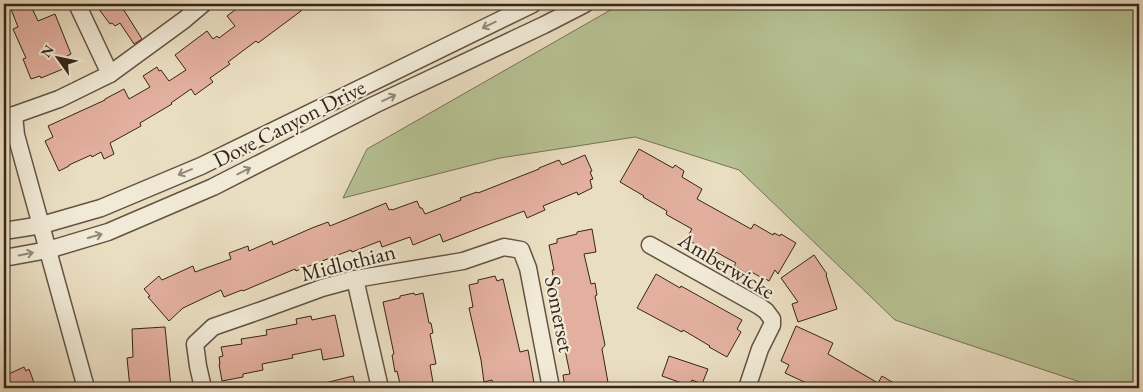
<svg xmlns="http://www.w3.org/2000/svg" width="1143" height="392" viewBox="0 0 1143 392" font-family="'EB Garamond',serif">
<style>
.green{fill:#b6c193;stroke:#767356}
.building{fill:#e3b09f;stroke:#35251a}
.lines{fill:none;stroke-linecap:round;stroke-linejoin:round}
.minor-casing{stroke:#625344;stroke-width:19}
.minor{stroke:#f1ead7;stroke-width:16}
.oneway{stroke:#938878}
.labels{text-anchor:middle;stroke-width:4.5;stroke-linejoin:round;paint-order:stroke}
.street-label{font-size:22px;fill:#35251a;stroke:#f1ead7}
</style>
<rect width="100%" height="100%" fill="#eadec1"/>
<filter id="stains"><feTurbulence type="fractalNoise" baseFrequency=".004" numOctaves="4"/><feColorMatrix values="0 0 0 0 .2 0 0 0 0 .09 0 0 0 0 .02 0 0 0 .5 -.17"/></filter>
<radialGradient id="worn" r=".72"><stop offset=".6" stop-color="#630" stop-opacity="0"/><stop offset="1" stop-color="#630" stop-opacity=".3"/></radialGradient>
<polygon class="green" points="621,4 1139,4 1139,388 1098,388 895,320 739,170 635,137 500,158 343,198 367,149"/>
<g class="building">
<polygon points="9,4 30,4 38,21 55,14 71,54 59,60 63,69 41,78 40,76 31,79 23,59 26,58 13,29 18,27"/>
<polygon points="95,4 120,4 142,39 134,44 120,23 115,26 112,23 110,24"/>
<polygon points="243,4 296,4 301,11 258,43 256,41 228,62 230,64 210,78 213,82 195,95 191,89 171,103 172,104 140,123 141,126 110,143 114,154 104,159 101,152 92,157 91,155 69,165 69,166 59,171 45,141 53,137 48,126 105,100 105,99 124,89 129,99 150,87 143,76 157,67 159,71 161,70 169,81 186,70 175,55 207,31 213,39 217,36 219,38 235,26 227,16"/>
<polygon points="639,149 673,168 675,165 684,171 682,177 702,189 697,199 751,229 754,224 773,235 774,233 780,236 781,234 796,243 778,274 775,270 769,281 764,278 764,279 748,270 746,273 734,266 736,263 716,252 713,257 701,251 703,248 686,239 692,229 667,215 666,214 667,211 643,197 644,196 620,182"/>
<polygon points="585,155 592,171 590,172 593,179 590,180 592,188 578,195 577,192 543,206 545,210 527,218 524,211 443,242 440,234 413,245 410,237 382,247 380,241 352,252 351,250 296,271 295,269 243,291 242,290 224,297 221,290 183,308 169,321 148,297 150,296 144,289 159,276 162,280 193,266 195,272 231,259 229,253 248,246 249,251 272,241 273,245 312,228 328,222 330,226 386,203 389,210 391,209 392,210 417,201 420,208 422,208 425,214 461,200 460,198 477,192 478,193 539,169 539,168 559,160 562,165"/>
<polygon points="592,229 596,252 584,254 591,284 595,283 597,295 595,296 605,345 602,349 609,388 565,388 563,375 570,374 559,321 561,320 555,292 556,292 552,270 554,270 549,245 557,243 557,239 577,234 577,232"/>
<polygon points="814,255 827,274 826,275 837,309 798,322 792,304 798,302 781,278"/>
<polygon points="656,274 680,288 681,286 742,320 737,329 741,332 727,357 709,347 710,346 683,330 682,332 637,308"/>
<polygon points="495,276 497,281 503,279 520,352 528,350 535,388 494,388 492,380 484,382 481,360 469,308 473,307 469,285 478,283 478,280"/>
<polygon points="414,293 415,295 423,293 429,323 431,323 433,333 430,334 436,364 430,365 434,388 401,388 397,371 395,372 392,355 394,354 383,302 400,298 400,296"/>
<polygon points="335,315 344,356 323,360 321,349 292,355 293,358 262,364 263,370 243,374 243,377 222,381 219,364 220,364 219,357 223,356 221,347 242,344 241,339 267,335 266,330 297,324 296,319 311,316 312,320"/>
<polygon points="796,326 833,343 828,354 878,383 882,376 902,388 817,388 785,373 789,365 781,361"/>
<polygon points="165,327 171,388 130,388 127,358 133,357 132,329"/>
<polygon points="669,356 708,369 702,384 692,380 690,386 662,376"/>
<polygon points="24,367 26,371 29,369 36,388 4,388 4,376"/>
<polygon points="353,376 356,388 321,388 321,384"/>
</g>
<g class="lines">
<g class="minor-casing">
<g id="minor">
<polyline points="77,4 110,74"/>
<polyline points="14,115 16,135 86,388"/>
<polyline points="4,117 14,115 59,99 110,74 184,20 203,4"/>
<polyline points="4,231 42,225 101,208 201,166 533,4"/>
<polyline points="650,245 759,306 766,311 772,319 772,325 760,349 747,388"/>
<polyline points="4,258 48,250 108,232 213,187 374,105 544,25 585,4"/>
<polyline points="355,279 380,388"/>
<polyline points="203,388 198,366 195,344 213,327 262,310 322,288 355,279 463,261 504,247 521,250 528,268 551,388"/>
</g>
</g>
<use href="#minor" class="minor"/>
</g>
<defs><path id="oneway-shaft" d="M-6 0H5M1.5-3L5.5 0L1.5 3" fill="none" stroke-width="1.6" stroke-linecap="round" stroke-linejoin="round" transform="scale(1.25)"/></defs>
<g class="oneway">
<use href="#oneway-shaft" transform="translate(489 25) rotate(154)"/>
<use href="#oneway-shaft" transform="translate(389 98) rotate(-25)"/>
<use href="#oneway-shaft" transform="translate(244 171) rotate(-27)"/>
<use href="#oneway-shaft" transform="translate(185 172) rotate(157)"/>
<use href="#oneway-shaft" transform="translate(95 236) rotate(-16)"/>
<use href="#oneway-shaft" transform="translate(26 254) rotate(-11)"/>
</g>
<g class="labels">
<g class="street-label">
<text transform="translate(289 123) rotate(-27)" y="8">Dove Canyon Drive</text>
<text transform="translate(348 262) rotate(-14)" y="8">Midlothian</text>
<text transform="translate(727 265) rotate(31)" y="8">Amberwicke</text>
<text transform="translate(560 314) rotate(79)" y="8">Somerset</text>
</g>
</g>
<rect width="1143" height="392" fill="none" stroke="#eadec1" stroke-width="20"/>
<rect x="5" y="5" width="1133" height="382" fill="none" stroke="#35251a" stroke-width="2.5"/>
<rect x="10" y="10" width="1123" height="372" fill="none" stroke="#35251a"/>
<g transform="translate(58 58) rotate(303)" stroke="#f1ead7" stroke-width="4" paint-order="stroke">
<path d="M0-4L9 19L0 12L-9 19Z" fill="#35251a"/>
<text y="-8" font-size="14" font-weight="bold" text-anchor="middle" fill="#35251a">N</text>
</g>
<rect width="100%" height="100%" filter="url(#stains)"/>
<rect width="100%" height="100%" fill="url(#worn)"/>
</svg>
